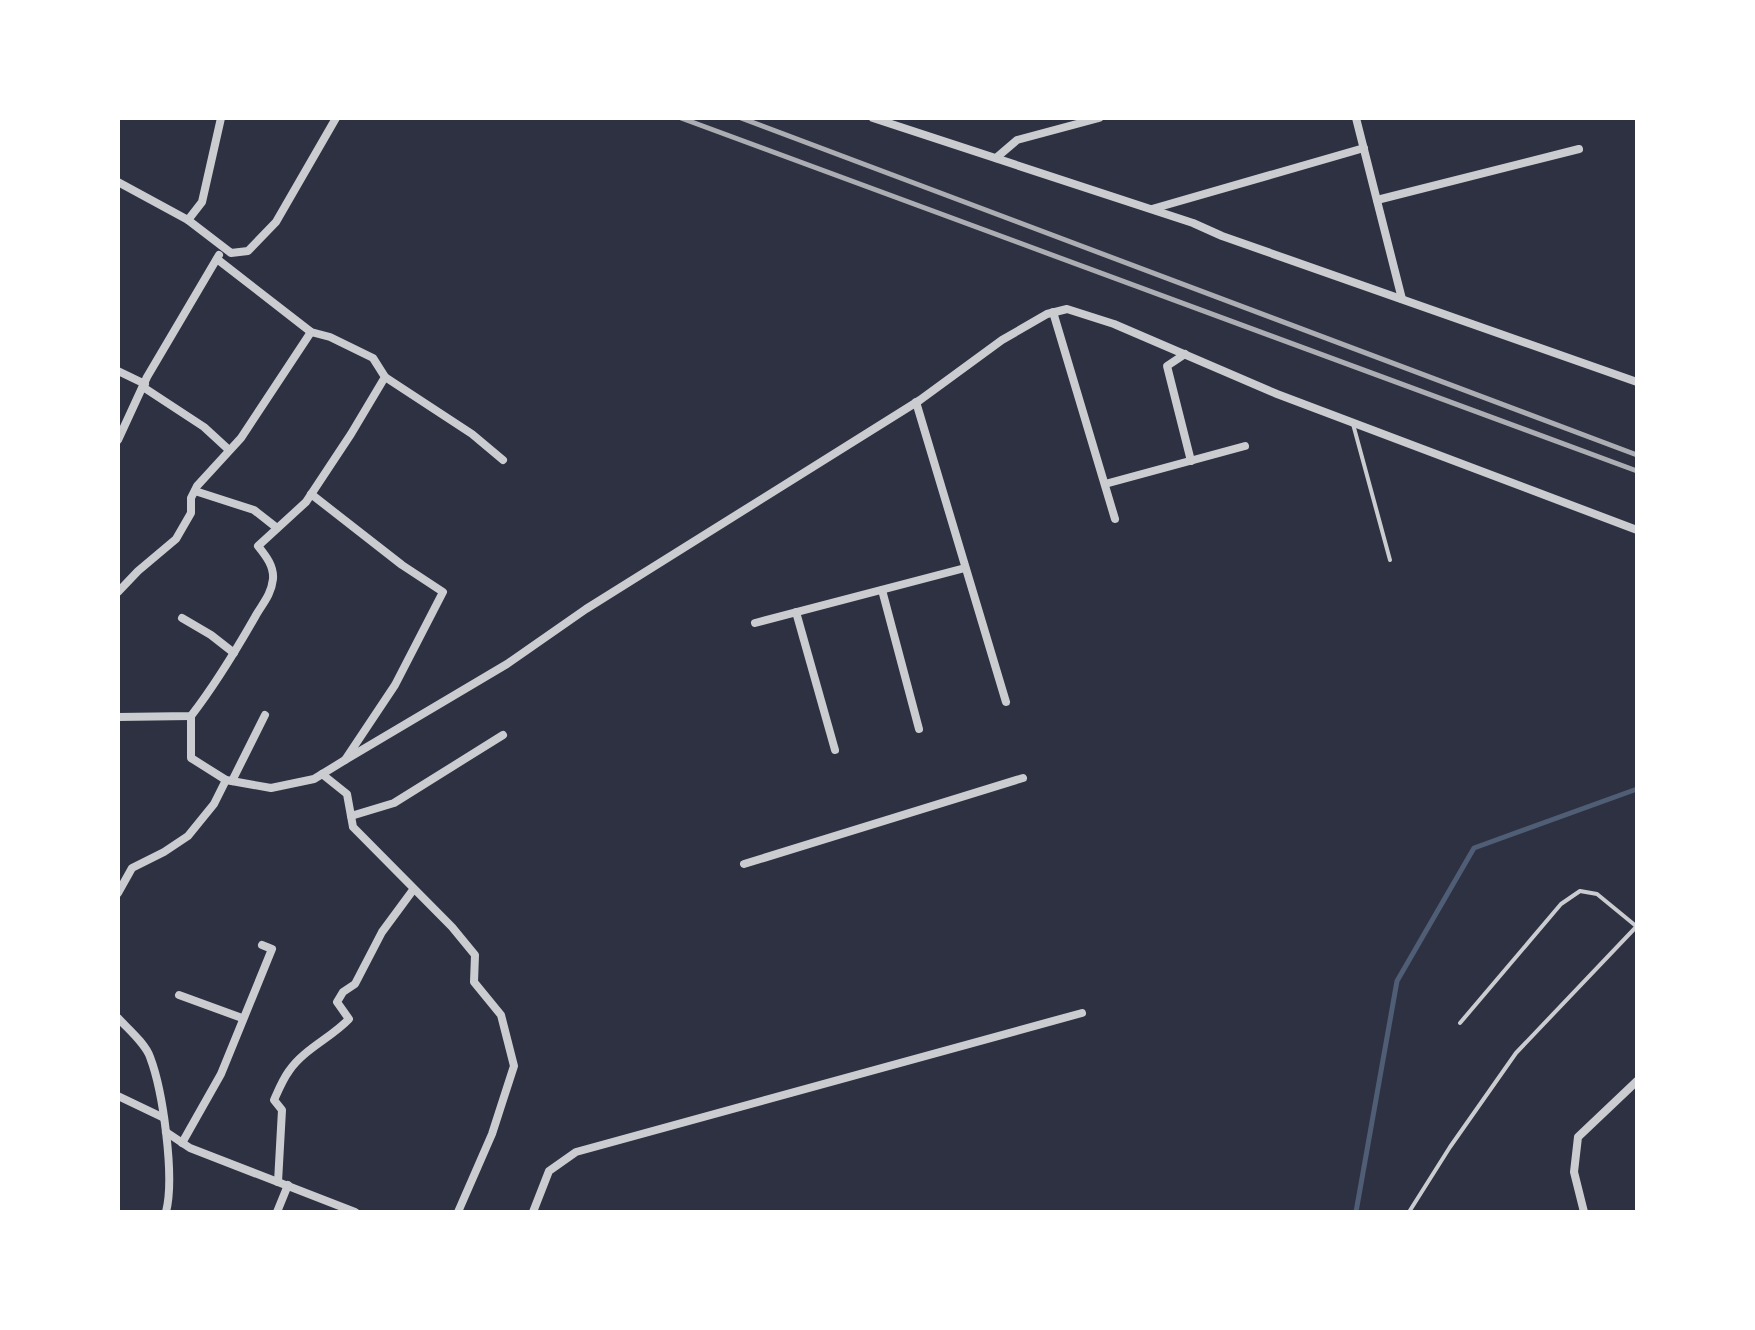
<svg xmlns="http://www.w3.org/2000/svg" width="1755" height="1330" viewBox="0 0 1755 1330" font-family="'Playfair Display',serif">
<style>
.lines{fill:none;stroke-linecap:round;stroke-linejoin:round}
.stream{stroke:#4f5d75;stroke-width:5}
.service{stroke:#caccd0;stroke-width:4}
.minor{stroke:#caccd0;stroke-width:8}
.rail{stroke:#abadb3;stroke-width:5}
</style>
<rect width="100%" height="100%" fill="#2d3142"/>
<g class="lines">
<polyline class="stream" points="1356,1212 1397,981 1474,848 1637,789"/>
<g class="service">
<polyline points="1353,424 1390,560"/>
<polyline points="1460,1023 1561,904 1580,891 1597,894 1636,926"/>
<polyline points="1409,1212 1450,1147 1516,1053 1637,926"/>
</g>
<g class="minor">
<polyline points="873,118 1193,223 1222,236 1637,382"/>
<polyline points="1356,118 1402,299"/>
<polyline points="996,158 1017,140 1099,118"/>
<polyline points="118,182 188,220 231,253 248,251 276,222 336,118"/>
<polyline points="1377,200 1579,149"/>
<polyline points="1152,209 1364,148"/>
<polyline points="188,220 202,202 221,118"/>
<polyline points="1053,312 1115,519"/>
<polyline points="1185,354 1167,366 1191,461"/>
<polyline points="118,371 145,384"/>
<polyline points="385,377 472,434 503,460"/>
<polyline points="143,387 204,427 229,450"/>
<polyline points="916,402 1006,702"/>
<polyline points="118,440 147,377 219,255"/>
<polyline points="1105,484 1245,446"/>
<polyline points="195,491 254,510 277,528"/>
<polyline points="882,590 919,729"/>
<polyline points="118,592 138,571 176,539 191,513 191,498 197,486 241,438 311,332"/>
<polyline points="796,612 835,750"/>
<polyline points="182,618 211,635 234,653"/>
<polyline points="755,623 965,568"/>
<polyline points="191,716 191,758 226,780 271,788 314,779 345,760 395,685 443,592 402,565 311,494"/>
<path d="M 118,717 L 191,716 C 215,685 235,652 255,617 C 262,604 271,596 273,579 C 274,566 266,556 258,546 L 306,502 L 351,434 L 385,377 L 373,358 L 330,337 L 311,332 L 217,259"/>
<polyline points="345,760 507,664 586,609 920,400 1002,340 1047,314 1067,309 1114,324 1277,394 1637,530"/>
<polyline points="322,774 347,794 353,827 452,927 475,955 474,982 501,1015 514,1066 492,1134 458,1212"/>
<polyline points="232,781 265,715"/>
<polyline points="351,816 394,803 503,735"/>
<polyline points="744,864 1023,778"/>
<polyline points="118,893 132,868 164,852 188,836 214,804 226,780"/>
<polyline points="179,995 242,1018"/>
<path d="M 118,1018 C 128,1029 145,1043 150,1057 C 163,1091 175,1177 166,1212"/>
<polyline points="118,1096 164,1118"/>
<polyline points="166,1132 190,1148 355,1212"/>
<polyline points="182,1143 221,1074 272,949 262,945"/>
<path d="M 278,1182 L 282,1110 L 274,1100 C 278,1091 283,1079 289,1071 C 304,1049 331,1038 349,1019 L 337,1002 L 343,992 L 355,984 L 382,932 L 413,890"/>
<polyline points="277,1212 288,1185"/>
<polyline points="533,1212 549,1171 576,1152 1082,1013"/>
<polyline points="1584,1212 1574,1172 1578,1137 1637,1081"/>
</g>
<g class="rail">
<polyline points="681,118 1637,471"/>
<polyline points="741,118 1637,455"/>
</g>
</g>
<rect width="1755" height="1330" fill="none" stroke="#ffffff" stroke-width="240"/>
</svg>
